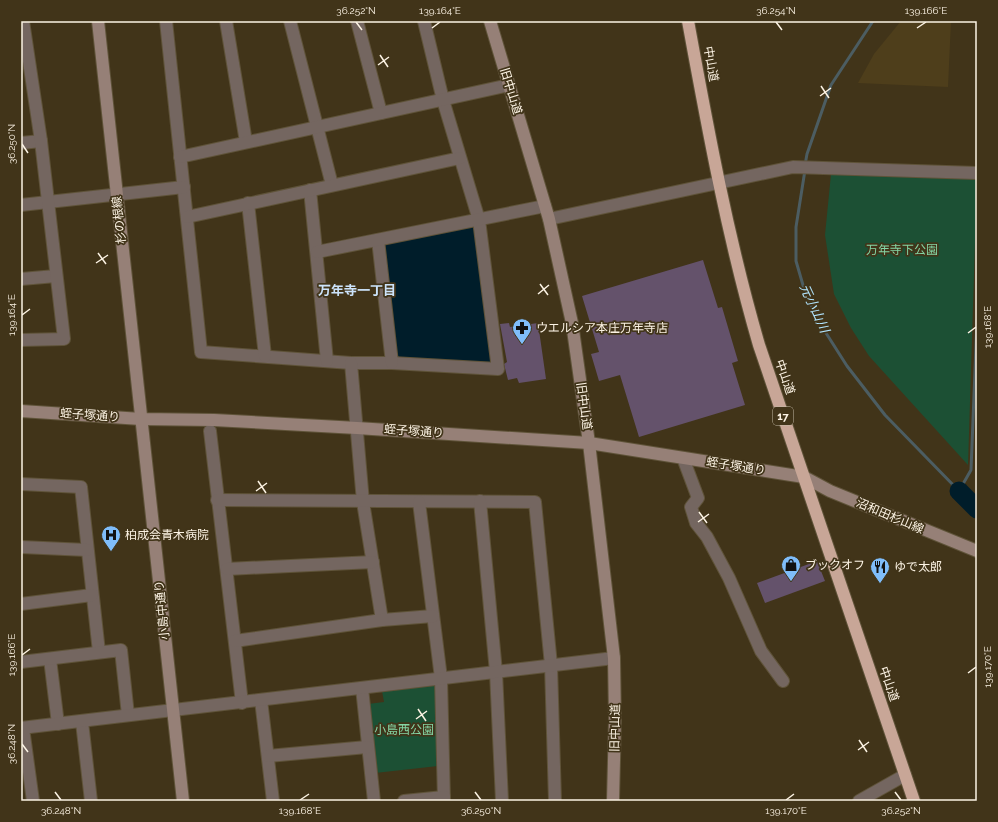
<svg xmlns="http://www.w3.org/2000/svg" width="998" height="822" viewBox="0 0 998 822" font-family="Raleway,'Noto Sans JP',sans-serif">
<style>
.built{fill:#4e3e1b}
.green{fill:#1c5034}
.water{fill:#001d2a;stroke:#4c5d62}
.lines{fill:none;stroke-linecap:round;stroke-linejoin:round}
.stream{stroke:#4c5d62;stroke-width:3}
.river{stroke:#001d2a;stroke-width:19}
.building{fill:#64526b}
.street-casing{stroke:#5f5339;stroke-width:14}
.secondary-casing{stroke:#5f5339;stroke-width:14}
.highway-casing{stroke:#5f5339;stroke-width:14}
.street{stroke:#746660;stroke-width:12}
.secondary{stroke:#968077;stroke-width:12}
.highway{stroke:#c8a697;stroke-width:12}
.ticks{fill:none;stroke:#fcf3e4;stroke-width:1.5}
.labels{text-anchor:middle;stroke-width:3.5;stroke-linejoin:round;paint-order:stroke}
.shield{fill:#413419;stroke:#c4baa7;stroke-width:1}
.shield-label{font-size:11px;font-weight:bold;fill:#fcf3e4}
.street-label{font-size:12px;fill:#fcf3e4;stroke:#413419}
.park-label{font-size:12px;fill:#84d5a5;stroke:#413419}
.poi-label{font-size:12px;fill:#fcf3e4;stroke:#413419;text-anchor:start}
.neighbourhood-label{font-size:13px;font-weight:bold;fill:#cce3fa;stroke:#413419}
.water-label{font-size:13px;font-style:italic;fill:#b2e5ff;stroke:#413419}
.neatline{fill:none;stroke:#fcf3e4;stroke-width:1.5}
.ticks-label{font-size:10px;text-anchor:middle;fill:#fcf3e4}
</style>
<rect width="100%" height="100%" fill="#413419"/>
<polygon class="built" points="901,21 951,21 948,87 858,83 874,54"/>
<g class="green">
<polygon points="831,174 977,179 968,465 869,356 851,328 834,294 825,235"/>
<polygon points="433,684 438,689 438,766 375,773 368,704 384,702 382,691"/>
</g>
<polygon class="water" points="471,225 475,228 493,360 489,364 400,359 394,352 382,246 387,242"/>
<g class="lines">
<g class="stream">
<polyline points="805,165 807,154 831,85 873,21"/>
<polyline points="805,170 796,227 796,261 805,292 819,322 847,366 885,415 959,491 971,470 977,320"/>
</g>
<polyline class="river" points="959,491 977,509"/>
</g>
<g class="building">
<polygon points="703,260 718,308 722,307 738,361 732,363 745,405 639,437 620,375 599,381 591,354 599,352 582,296"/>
<polygon points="509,323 510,327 538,323 546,379 519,383 517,378 508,380 504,364 507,362 500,324"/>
<polygon points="817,561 825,581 765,603 757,583"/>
</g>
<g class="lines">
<g class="street-casing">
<g id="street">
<polyline points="166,21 201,352 351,363 392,363 498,369 479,220 443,100 424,21"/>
<polyline points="226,21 246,142"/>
<polyline points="290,21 332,185"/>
<polyline points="357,21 381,113"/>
<polyline points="21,143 41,141"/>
<polyline points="180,157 509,85"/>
<polyline points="310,190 327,361"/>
<polyline points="248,203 265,356"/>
<polyline points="21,205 184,187"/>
<polyline points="187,217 460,158"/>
<polyline points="549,219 793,167 977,173"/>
<polyline points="378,240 392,363"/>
<polyline points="317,252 545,206"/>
<polyline points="21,279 56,276"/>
<polyline points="21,340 64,339 41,141 23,21"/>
<polyline points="351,363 363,502 382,620"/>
<polyline points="210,431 242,703"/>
<polyline points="683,458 698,498 691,507 696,523 707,537 729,578 761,651 783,681"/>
<polyline points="21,484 81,487 99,652"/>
<polyline points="217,500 535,502 551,665 555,801"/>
<polyline points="480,501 496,672 502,801"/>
<polyline points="419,502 441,678 444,801"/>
<polyline points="21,547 87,550"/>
<polyline points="227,569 373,562"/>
<polyline points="21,604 92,595"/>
<polyline points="235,641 382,620 433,616"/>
<polyline points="50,659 58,724"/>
<polyline points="21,662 121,650 128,715"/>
<polyline points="362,688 374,801"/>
<polyline points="261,700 273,801"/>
<polyline points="82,722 91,801"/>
<polyline points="21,728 614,658"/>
<polyline points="23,728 33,801"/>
<polyline points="268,756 367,747"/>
<polyline points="404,801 444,797"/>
<polyline points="859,801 905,775"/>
</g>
</g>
<g class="secondary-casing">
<g id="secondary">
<polyline points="98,21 183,801"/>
<polyline points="490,21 549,219 572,323 589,443 614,658 615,719 613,801"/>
<polyline points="21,411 141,419 214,420 357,428 589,443 804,477 830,491 977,551"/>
</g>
</g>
<g class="highway-casing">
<path id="highway" d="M 688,21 C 708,130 728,239 759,345 L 914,801"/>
</g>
<use href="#street" class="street"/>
<use href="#secondary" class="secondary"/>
<use href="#highway" class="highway"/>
</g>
<path class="ticks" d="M 356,22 L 362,30M 776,22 L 782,30M 432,28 L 440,22M 917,28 L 926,22M 380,55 L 388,67M 378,65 L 389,57M 821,86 L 829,98M 820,96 L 831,88M 22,144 L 28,153M 98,253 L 106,264M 96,263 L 108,255M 540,284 L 548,295M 538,294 L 549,285M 22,315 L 30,309M 968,333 L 976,327M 258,481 L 266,493M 256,491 L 267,483M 699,512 L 707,523M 698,522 L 709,514M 22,655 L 30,649M 968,673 L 976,667M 418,709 L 426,721M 416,719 L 427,711M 859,740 L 867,752M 22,744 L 28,752M 858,750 L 869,742M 55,792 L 61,800M 475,792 L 481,800M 895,792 L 901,800M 300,800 L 309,794M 786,800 L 794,794"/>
<defs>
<g id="pharmacy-pin" transform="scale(1)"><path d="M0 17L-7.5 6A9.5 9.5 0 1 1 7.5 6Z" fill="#7fbdfa" stroke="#413419"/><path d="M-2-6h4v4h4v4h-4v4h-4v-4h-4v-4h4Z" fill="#111"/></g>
<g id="hospital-pin" transform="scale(1)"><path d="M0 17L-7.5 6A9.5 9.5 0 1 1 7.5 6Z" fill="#7fbdfa" stroke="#413419"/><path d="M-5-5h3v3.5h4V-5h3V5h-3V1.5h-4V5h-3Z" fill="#111"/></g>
<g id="shop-pin" transform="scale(1)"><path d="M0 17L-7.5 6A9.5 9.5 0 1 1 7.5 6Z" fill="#7fbdfa" stroke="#413419"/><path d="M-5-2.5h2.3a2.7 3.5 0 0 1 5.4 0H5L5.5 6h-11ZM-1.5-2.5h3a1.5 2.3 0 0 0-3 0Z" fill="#111"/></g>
<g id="restaurant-pin" transform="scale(1)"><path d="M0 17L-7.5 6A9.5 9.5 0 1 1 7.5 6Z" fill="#7fbdfa" stroke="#413419"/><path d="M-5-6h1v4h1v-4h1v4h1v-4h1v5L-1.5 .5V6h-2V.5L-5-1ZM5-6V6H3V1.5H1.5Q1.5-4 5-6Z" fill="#111"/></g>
</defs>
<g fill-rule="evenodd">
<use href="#pharmacy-pin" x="522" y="328"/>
<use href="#hospital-pin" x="111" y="535"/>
<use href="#shop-pin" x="791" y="565"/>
<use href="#restaurant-pin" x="880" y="567"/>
</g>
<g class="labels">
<rect class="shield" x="773" y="407" width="20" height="18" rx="3"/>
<g class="shield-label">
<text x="783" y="420">17</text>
</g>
<g class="street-label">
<text transform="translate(711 64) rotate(80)" y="4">中山道</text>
<text transform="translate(511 91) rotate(73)" y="4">旧中山道</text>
<text transform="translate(119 220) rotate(-96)" y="4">杉の根線</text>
<text transform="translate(785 377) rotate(71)" y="4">中山道</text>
<text transform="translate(584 406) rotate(82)" y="4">旧中山道</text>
<text transform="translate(90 415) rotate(4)" y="4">蛭子塚通り</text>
<text transform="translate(414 431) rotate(4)" y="4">蛭子塚通り</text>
<text transform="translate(736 466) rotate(9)" y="4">蛭子塚通り</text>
<text transform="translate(890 516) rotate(23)" y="4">沼和田杉山線</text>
<text transform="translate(162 610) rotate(-96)" y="4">小島中通り</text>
<text transform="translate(889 684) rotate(71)" y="4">中山道</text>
<text transform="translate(615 728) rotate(-89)" y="4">旧中山道</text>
</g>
<g class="park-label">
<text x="902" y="254">万年寺下公園</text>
<text x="404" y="734">小島西公園</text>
</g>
<g class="poi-label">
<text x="536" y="332">ウエルシア本庄万年寺店</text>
<text x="125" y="539">柏成会青木病院</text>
<text x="805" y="569">ブックオフ</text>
<text x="894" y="571">ゆで太郎</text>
</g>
<g class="neighbourhood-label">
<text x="357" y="295">万年寺一丁目</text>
</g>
<g class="water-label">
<text transform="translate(815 308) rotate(65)" y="5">元小山川</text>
</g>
</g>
<rect width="998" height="822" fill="none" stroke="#413419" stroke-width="44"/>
<rect x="22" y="22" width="954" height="778" class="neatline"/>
<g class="ticks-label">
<text x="356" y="14">36.252°N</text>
<text x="440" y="14">139.164°E</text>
<text x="776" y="14">36.254°N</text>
<text x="926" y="14">139.166°E</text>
<text transform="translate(11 144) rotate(-90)" y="4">36.250°N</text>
<text transform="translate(11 315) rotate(-90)" y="4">139.164°E</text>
<text transform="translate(987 327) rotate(-90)" y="4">139.168°E</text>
<text transform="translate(11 655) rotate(-90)" y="4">139.166°E</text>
<text transform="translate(987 667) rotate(-90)" y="4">139.170°E</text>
<text transform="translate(11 744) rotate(-90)" y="4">36.248°N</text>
<text x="61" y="814">36.248°N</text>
<text x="300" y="814">139.168°E</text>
<text x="481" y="814">36.250°N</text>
<text x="786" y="814">139.170°E</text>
<text x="901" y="814">36.252°N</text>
</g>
</svg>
